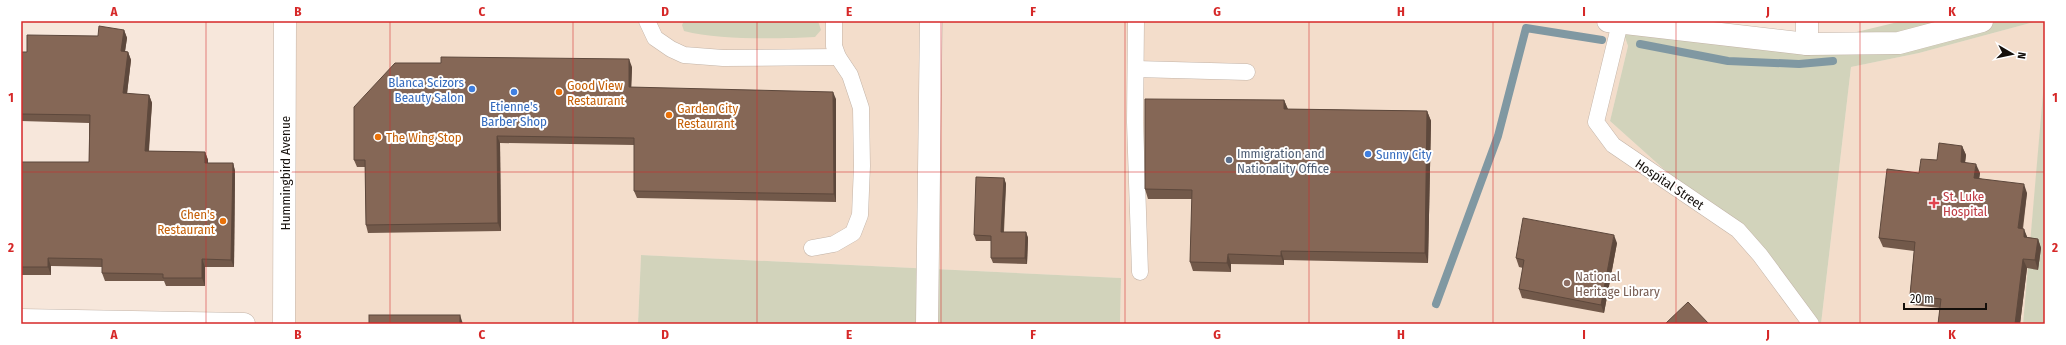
<svg xmlns="http://www.w3.org/2000/svg" width="2066" height="345" viewBox="0 0 2066 345" font-family="'Fira Sans Condensed',sans-serif">
<style>
.built{fill:#f3ddcb}
.green{fill:#d2d3bb}
.lines{fill:none;stroke-linecap:round;stroke-linejoin:round}
.stream{stroke:#8098a2;stroke-width:8}
.lane-casing{stroke:#c3b4a8;stroke-width:17}
.street-casing{stroke:#c3b4a8;stroke-width:23}
.secondary-casing{stroke:#c3b4a8;stroke-width:23}
.lane{stroke:#fff;stroke-width:16}
.street{stroke:#fff;stroke-width:22}
.secondary{stroke:#fff;stroke-width:22}
.wall{fill:#72594a}
.shaded-wall{fill:#5d483c}
.building{fill:#856756;stroke:#5d483c}
.grid{fill:none;stroke:#d62828;stroke-width:1;stroke-opacity:0.55}
.shop-dot{fill:#3f7fe0;stroke:#fff;stroke-width:1.5}
.food-dot{fill:#e8710a;stroke:#fff;stroke-width:1.5}
.service-dot{fill:#5c6f8a;stroke:#fff;stroke-width:1.5}
.health-dot{fill:#e0444e;stroke:#fff;stroke-width:1.5}
.education-dot{fill:#8d6e63;stroke:#fff;stroke-width:1.5}
.labels{text-anchor:middle;stroke-width:4;stroke-linejoin:round;paint-order:stroke}
.shop-label{font-size:13px;fill:#366cbe;stroke:#fff;text-anchor:end}
.food-label{font-size:13px;fill:#c56008;stroke:#fff;text-anchor:start}
.service-label{font-size:13px;fill:#4e5e75;stroke:#fff;text-anchor:start}
.street-label{font-size:13px;fill:#140f0b;stroke:#fff}
.health-label{font-size:13px;fill:#be3a42;stroke:#fff;text-anchor:start}
.education-label{font-size:13px;fill:#785e54;stroke:#fff;text-anchor:start}
.neatline{fill:none;stroke:#d62828;stroke-width:1.5}
.grid-label{font-size:13px;text-anchor:middle;font-weight:bold;fill:#d62828}
</style>
<rect width="100%" height="100%" fill="#f7e7db"/>
<g class="built">
<polygon points="285,21 1608,21 1620,23 1628,46 1610,121 1744,241 1803,324 1120,324 1121,278 641,255 638,324 279,324"/>
<polygon points="2038,21 2045,21 2045,79 2023,324 1821,324 1851,67 1919,53"/>
</g>
<g class="green">
<path d="M 684,21 L 818,21 L 821,30 L 815,37 C 778,39 719,40 684,31 L 682,25 Z"/>
<polygon points="1902,21 2038,21 1919,53 1851,67 1821,324 1803,324 1744,241 1610,121 1628,46 1620,23 1807,44"/>
<polygon points="2045,79 2045,324 2023,324 2044,82"/>
<polygon points="641,255 1121,278 1120,324 638,324"/>
</g>
<g class="lines">
<g class="stream">
<polyline points="1640,44 1728,61 1799,64 1833,61"/>
<polyline points="1436,304 1498,136 1526,28 1602,40"/>
</g>
<g class="lane-casing">
<g id="lane">
<polyline points="647,21 655,38 671,49 684,55 723,58 838,57"/>
<polyline points="1136,21 1135,122 1140,272"/>
<polyline points="1620,23 1596,122 1613,145 1738,230 1760,255 1811,324"/>
<polyline points="1136,69 1247,72"/>
<polyline points="812,248 834,244 853,233 860,215 862,166 861,108 850,75 838,57 834,46 834,21"/>
</g>
</g>
<g class="street-casing">
<g id="street">
<polyline points="1807,21 1807,44"/>
<polyline points="21,320 244,324"/>
<polyline points="927,324 931,21"/>
</g>
</g>
<g class="secondary-casing">
<g id="secondary">
<polyline points="1608,21 1807,44 1899,43 1982,21"/>
<polyline points="284,324 285,21"/>
</g>
</g>
<use href="#lane" class="lane"/>
<use href="#street" class="street"/>
<use href="#secondary" class="secondary"/>
</g>
<g class="wall">
<polygon points="124,30 127,38 125,51 128,52 131,60 127,94 149,95 152,103 149,151 205,152 208,160 208,163 233,163 235,171 234,267 205,267 205,286 166,286 164,281 105,281 102,273 102,267 51,266 51,275 21,275 21,162 89,162 89,123 21,121 21,52 27,52"/>
<polygon points="632,67 631,87 836,99 836,202 637,198 634,191 634,145 500,143 501,231 368,233 366,225 365,167 357,167 354,160"/>
<polygon points="1284,100 1288,109 1427,111 1431,121 1428,263 1284,260 1284,265 1231,264 1231,272 1193,271 1190,262 1192,199 1148,199 1145,189"/>
<polygon points="1962,146 1966,155 1965,162 1980,173 1979,178 2027,193 2023,229 2027,237 2038,239 2041,248 2038,270 2027,268 2020,324 1938,324 1940,308 1913,305 1910,295 1914,251 1883,247 1879,238 1919,173 1937,160"/>
<polygon points="1004,178 1006,184 1004,232 1026,232 1028,238 1027,264 993,263 991,258 991,241 976,241 974,235"/>
<polygon points="1617,243 1604,313 1522,298 1519,289 1523,268 1519,267 1516,258"/>
</g>
<g class="shaded-wall">
<polygon points="124,30 127,38 124,58 121,51"/>
<polygon points="128,52 131,60 126,101 123,93"/>
<polygon points="629,59 632,67 631,95 629,87"/>
<polygon points="833,92 836,99 836,202 834,194"/>
<polygon points="149,95 152,103 148,159 145,151"/>
<polygon points="1284,100 1288,110 1284,109"/>
<polygon points="1427,111 1431,121 1428,263 1425,253"/>
<polygon points="497,136 500,143 501,231 498,223"/>
<polygon points="1962,146 1966,155 1964,171 1961,162"/>
<polygon points="205,152 208,160 208,171 205,163"/>
<polygon points="233,163 235,171 234,267 231,260"/>
<polygon points="1976,164 1980,173 1978,187 1974,178"/>
<polygon points="1004,178 1006,184 1003,237 1001,232"/>
<polygon points="2024,184 2027,193 2021,238 2018,228"/>
<polygon points="2024,229 2028,239 2024,237"/>
<polygon points="1026,232 1028,238 1027,264 1025,258"/>
<polygon points="1614,235 1617,243 1604,313 1601,305"/>
<polygon points="2038,239 2041,248 2038,270 2035,260"/>
<polygon points="1281,251 1284,260 1284,265 1281,256"/>
<polygon points="1228,254 1231,264 1231,272 1227,263"/>
<polygon points="48,258 51,266 51,275 48,267"/>
<polygon points="202,259 205,267 205,286 202,278"/>
<polygon points="2023,259 2027,268 2020,324 2015,324"/>
<polygon points="460,315 463,324 460,324"/>
</g>
<g class="building">
<polygon points="99,26 124,30 121,51 128,52 123,93 149,95 145,151 205,152 205,163 233,163 231,260 202,259 202,278 163,278 163,274 102,273 102,259 48,258 48,267 21,267 21,162 89,162 90,115 21,114 21,52 27,52 27,35 98,36"/>
<polygon points="441,57 629,59 629,87 833,92 834,194 634,191 634,138 497,136 498,223 366,225 365,160 354,160 354,107 395,63 441,63"/>
<polygon points="1145,99 1284,100 1284,109 1427,111 1425,253 1281,251 1281,256 1228,254 1227,263 1190,262 1192,190 1145,189"/>
<polygon points="1939,143 1962,146 1961,162 1976,164 1974,178 2024,184 2018,228 2024,229 2024,237 2038,239 2035,260 2023,259 2015,324 1938,324 1941,299 1910,295 1915,242 1879,238 1887,169 1919,173 1921,159 1937,160"/>
<polygon points="976,177 1004,178 1001,232 1026,232 1025,258 991,258 991,236 974,235"/>
<polygon points="1523,218 1614,235 1601,305 1519,289 1524,260 1516,258"/>
<polygon points="1688,302 1709,324 1665,324"/>
<rect x="369" y="315" width="91" height="9"/>
</g>
<path class="grid" d="M 206,21 L 206,324M 390,21 L 390,324M 573,21 L 573,324M 757,21 L 757,324M 941,21 L 941,324M 1125,21 L 1125,324M 1309,21 L 1309,324M 1493,21 L 1493,324M 1676,21 L 1676,324M 1860,21 L 1860,324M 21,172 L 2045,172"/>
<g class="shop-dot">
<circle cx="472" cy="89" r="4"/>
<circle cx="514" cy="92" r="4"/>
<circle cx="1368" cy="154" r="4"/>
</g>
<g class="food-dot">
<circle cx="559" cy="92" r="4"/>
<circle cx="669" cy="115" r="4"/>
<circle cx="378" cy="137" r="4"/>
<circle cx="223" cy="221" r="4"/>
</g>
<circle class="service-dot" cx="1229" cy="160" r="4"/>
<path class="health-dot" d="M1932 197h4v4h4v4h-4v4h-4v-4h-4v-4h4z"/>
<circle class="education-dot" cx="1567" cy="283" r="4"/>
<g class="labels">
<g class="shop-label">
<text x="464" y="87">Blanca Scizors<tspan x="464" dy="15">Beauty Salon</tspan></text>
<text x="514" y="111" text-anchor="middle">Etienne's<tspan x="514" dy="15">Barber Shop</tspan></text>
<text x="1376" y="159" text-anchor="start">Sunny City</text>
</g>
<g class="food-label">
<text x="567" y="90">Good View<tspan x="567" dy="15">Restaurant</tspan></text>
<text x="677" y="113">Garden City<tspan x="677" dy="15">Restaurant</tspan></text>
<text x="386" y="142">The Wing Stop</text>
<text x="215" y="219" text-anchor="end">Chen's<tspan x="215" dy="15">Restaurant</tspan></text>
</g>
<g class="service-label">
<text x="1237" y="158">Immigration and<tspan x="1237" dy="15">Nationality Office</tspan></text>
</g>
<g class="street-label">
<text transform="translate(285 173) rotate(-90)" y="5">Hummingbird Avenue</text>
<text transform="translate(1670 184) rotate(34)" y="5">Hospital Street</text>
</g>
<g class="health-label">
<text x="1943" y="201">St. Luke<tspan x="1943" dy="15">Hospital</tspan></text>
</g>
<g class="education-label">
<text x="1575" y="281">National<tspan x="1575" dy="15">Heritage Library</tspan></text>
</g>
</g>
<rect width="2066" height="345" fill="none" stroke="#ffffff" stroke-width="44"/>
<g transform="translate(2012 54) rotate(99)" stroke="#ffffff" stroke-width="3" paint-order="stroke">
<path d="M0-3L7 15L0 10L-7 15Z" fill="#140f0b"/>
<text y="-6" font-size="11" font-weight="bold" text-anchor="middle" fill="#140f0b">N</text>
</g>
<path d="M1904 303v6h82v-6" fill="none" stroke="#140f0b" stroke-width="2"/>
<text x="1910" y="303" font-size="12" fill="#140f0b" stroke="#ffffff" stroke-width="3" paint-order="stroke">20 m</text>
<rect x="22" y="22" width="2022" height="301" class="neatline"/>
<g class="grid-label">
<text x="114" y="16">A</text>
<text x="298" y="16">B</text>
<text x="482" y="16">C</text>
<text x="665" y="16">D</text>
<text x="849" y="16">E</text>
<text x="1033" y="16">F</text>
<text x="1217" y="16">G</text>
<text x="1401" y="16">H</text>
<text x="1584" y="16">I</text>
<text x="1768" y="16">J</text>
<text x="1952" y="16">K</text>
<text x="11" y="102">1</text>
<text x="2055" y="102">1</text>
<text x="11" y="252">2</text>
<text x="2055" y="252">2</text>
<text x="114" y="339">A</text>
<text x="298" y="339">B</text>
<text x="482" y="339">C</text>
<text x="665" y="339">D</text>
<text x="849" y="339">E</text>
<text x="1033" y="339">F</text>
<text x="1217" y="339">G</text>
<text x="1401" y="339">H</text>
<text x="1584" y="339">I</text>
<text x="1768" y="339">J</text>
<text x="1952" y="339">K</text>
</g>
</svg>
